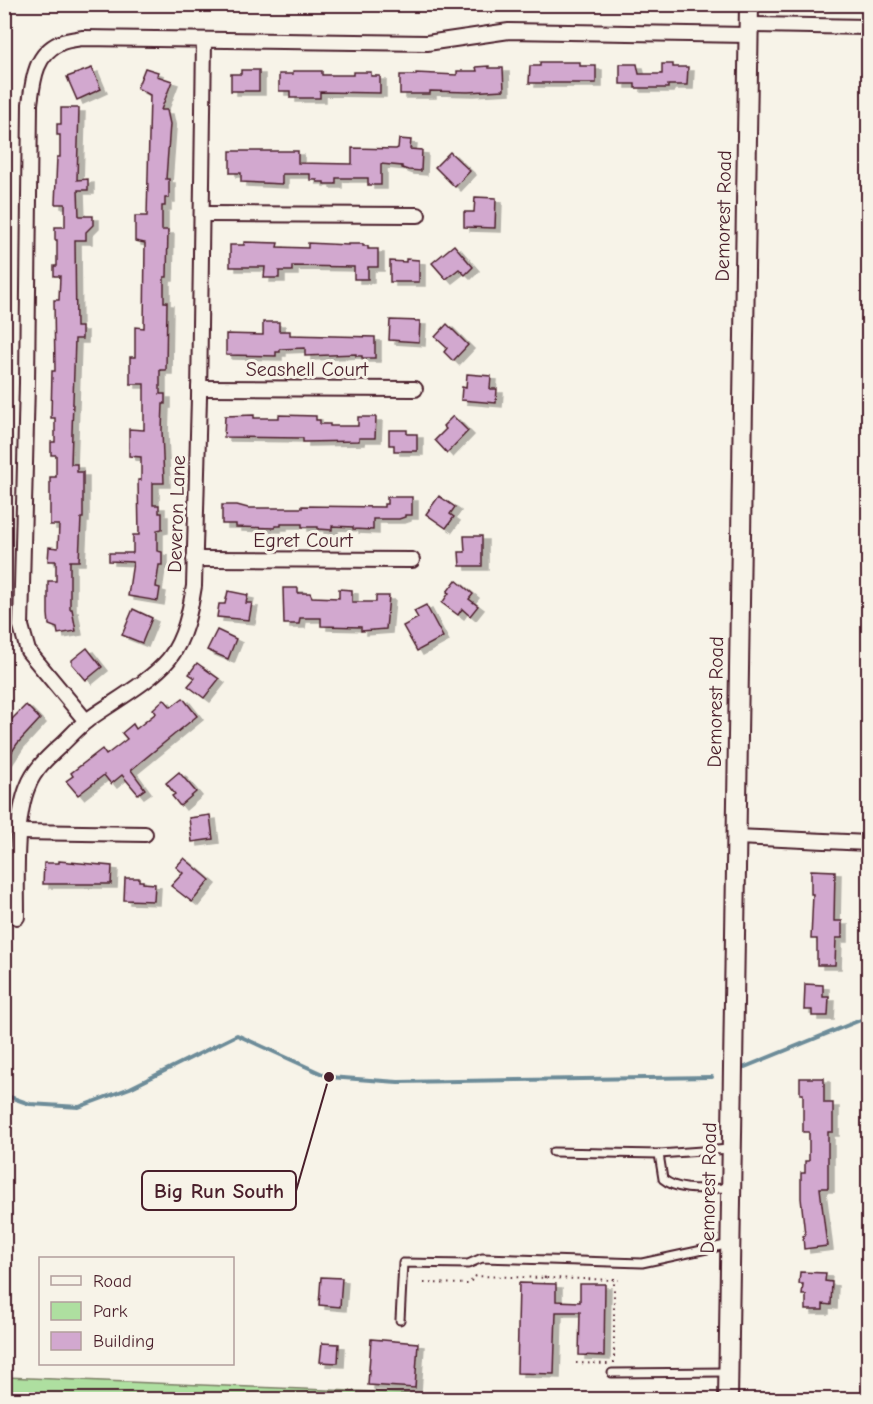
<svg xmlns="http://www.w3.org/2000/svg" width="873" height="1404" viewBox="0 0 873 1404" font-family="'Comic Neue',sans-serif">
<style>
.green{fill:#aedfa0;stroke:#7c7f66;stroke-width:1.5}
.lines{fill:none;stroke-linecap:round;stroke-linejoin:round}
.stream{stroke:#6d8c99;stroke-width:4}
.building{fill:#d2a8cf;stroke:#4a1f2b;stroke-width:1.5;filter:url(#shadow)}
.service-casing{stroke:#4a1f2b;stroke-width:11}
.minor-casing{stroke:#4a1f2b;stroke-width:18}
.tertiary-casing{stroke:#4a1f2b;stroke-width:22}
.path{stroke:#4a1f2b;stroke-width:2;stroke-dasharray:1.5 4.5;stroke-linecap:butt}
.service{stroke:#f7f3e8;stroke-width:7}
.minor{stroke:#f7f3e8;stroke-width:14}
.tertiary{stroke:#f7f3e8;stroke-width:18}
.labels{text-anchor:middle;stroke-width:6;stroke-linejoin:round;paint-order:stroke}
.street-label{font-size:20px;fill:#4a1f2b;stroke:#f7f3e8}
.leader{fill:none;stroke:#4a1f2b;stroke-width:2}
.callout-dot{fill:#4a1f2b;stroke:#f7f3e8;stroke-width:2}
.callout{fill:#f7f3e8;stroke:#4a1f2b;stroke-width:2}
.callout-label{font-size:21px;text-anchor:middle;font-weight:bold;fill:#4a1f2b}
</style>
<defs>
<filter id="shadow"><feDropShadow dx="6" dy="4" stdDeviation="0" flood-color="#0004"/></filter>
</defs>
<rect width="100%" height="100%" fill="#f7f3e8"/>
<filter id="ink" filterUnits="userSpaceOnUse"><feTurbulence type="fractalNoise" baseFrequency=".0167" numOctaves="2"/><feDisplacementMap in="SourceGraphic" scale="12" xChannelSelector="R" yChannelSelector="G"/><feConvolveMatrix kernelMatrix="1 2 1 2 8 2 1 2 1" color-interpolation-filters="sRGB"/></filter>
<g filter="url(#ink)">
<polygon class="green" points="5,1377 550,1399 5,1400"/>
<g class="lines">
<g class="stream">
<polyline points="745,1067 868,1017"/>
<polyline points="4,1095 30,1104 79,1107 130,1088 237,1035 329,1077 398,1082 712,1077"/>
</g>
</g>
<g class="building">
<polygon points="540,62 580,62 580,66 596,66 596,83 529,83 530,66 540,66"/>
<polygon points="620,64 637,64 639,74 662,74 662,64 673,64 673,67 688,67 687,85 668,85 668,88 635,88 635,84 620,84"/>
<polygon points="489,66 489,68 503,68 504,90 468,92 430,91 430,94 400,94 400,75 416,75 416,73 457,75 457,71 477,71 476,67"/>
<polygon points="92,68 101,89 77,100 67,77"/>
<polygon points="145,68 158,72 157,76 172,81 161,110 167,110 170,124 166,179 169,179 169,198 165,198 165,206 162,206 162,230 168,230 167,277 164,277 164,302 167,302 166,370 160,370 160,394 165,394 165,404 163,404 162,430 164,483 153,483 153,505 159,505 159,513 162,513 162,529 157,530 157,551 162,552 162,565 159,565 156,587 160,588 158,601 128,596 133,562 109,561 109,553 133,553 133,535 139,535 138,480 141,480 141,457 129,456 129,429 144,430 144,384 130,384 130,357 135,357 135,327 144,328 145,243 135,241 135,216 147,216 150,95 137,88"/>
<polygon points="241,70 259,70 259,91 231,91 231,74 241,74"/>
<polygon points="293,71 322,71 322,75 353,75 353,72 371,72 371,76 380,76 380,93 320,92 320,98 290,98 290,91 279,91 279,74 293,74"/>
<polygon points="61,108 79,108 77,180 88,179 88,190 78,190 79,216 93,216 93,225 86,232 86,240 75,240 76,327 82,327 82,339 75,339 71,464 77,464 77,472 83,472 83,518 81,518 79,561 70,561 70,609 72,609 76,631 58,634 57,628 49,625 48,614 48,581 56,581 56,561 48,561 49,547 58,548 59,525 50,525 50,477 56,477 56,455 51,455 51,442 55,442 55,418 51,418 52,371 55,371 54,300 59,300 60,276 54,276 54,266 57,266 57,240 55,240 55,227 65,227 65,204 55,204 57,157 60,157 60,135 57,135 57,124 61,124"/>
<polygon points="399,139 411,140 410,149 422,150 421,171 408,170 402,168 402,166 381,164 381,185 368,185 368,178 336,178 336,184 324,184 324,182 317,182 317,180 310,180 310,174 282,174 282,184 241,182 241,173 230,173 230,151 298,151 298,163 352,164 352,148 396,149 398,148"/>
<polygon points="450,152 470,171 455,187 435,167"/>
<polygon points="475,197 496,198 495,228 464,227 464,212 474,212"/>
<polygon points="244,242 278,243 277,247 308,248 308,243 348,245 348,244 363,244 363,246 368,246 368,249 378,249 378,267 368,267 368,279 354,279 354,267 292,266 292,271 279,271 279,278 264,278 265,267 230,267 230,245 244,245"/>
<polygon points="454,245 473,267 465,275 459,269 446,279 432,263"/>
<polygon points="406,259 419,260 419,282 390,282 390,261 406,262"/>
<polygon points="390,320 420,321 419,342 389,340"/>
<polygon points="263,322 279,322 279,331 290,331 290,335 375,337 375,358 362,358 362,356 356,356 356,354 305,356 305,348 280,349 280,352 276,352 276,356 226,355 226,334 263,335"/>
<polygon points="447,324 468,345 453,361 444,352 447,348 435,337"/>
<polygon points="467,374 491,376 490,389 497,389 496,403 461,400 462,387 466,388"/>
<polygon points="254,415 254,418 279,418 279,415 316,416 316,420 320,420 320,424 330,424 330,426 358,426 358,417 376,417 375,438 359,438 359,441 303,442 303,438 224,437 225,416"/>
<polygon points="453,416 468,431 447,453 435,440 446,429 443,426"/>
<polygon points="389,430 407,430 407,434 417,434 417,451 394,451 394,445 389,445"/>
<polygon points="439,496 455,507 450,514 454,517 446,528 426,514"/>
<polygon points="387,497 412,497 412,515 405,515 405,517 399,519 373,519 373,530 353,529 353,527 332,526 332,530 318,529 318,527 302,527 302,524 281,524 281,526 275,526 275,528 236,527 236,524 222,524 222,505 237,505 248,508 302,508 302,506 384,507 384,504 387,504"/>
<polygon points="464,536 482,536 482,566 460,566 459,552 465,552"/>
<polygon points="456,580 473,594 469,599 478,606 470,616 462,609 458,615 442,603 449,593 447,592"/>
<polygon points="283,588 298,588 298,593 310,593 312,597 339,598 339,589 352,590 352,602 376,602 376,596 389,596 386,629 361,631 361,627 321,626 321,618 300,618 299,624 284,624"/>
<polygon points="228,591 248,595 246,603 252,603 249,620 217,617 219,604 225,604"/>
<polygon points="426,605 443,637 417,651 403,626 418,618 414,611"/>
<polygon points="133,609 152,618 142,643 122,635"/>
<polygon points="217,630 236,639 228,659 207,650"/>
<polygon points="87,648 102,667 86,680 72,664 72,660"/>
<polygon points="197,663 219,679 204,698 188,686 195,678 189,674"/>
<polygon points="183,698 197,716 131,770 145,789 138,794 122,775 111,784 104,775 78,795 66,781 73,776 71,773 102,749 106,755 127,739 122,733 133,724 136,729 156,713 153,709 164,699 171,707"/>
<polygon points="26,705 40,719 17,744 4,764 4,727"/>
<polygon points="179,772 196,792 180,806 172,796 175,794 166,783"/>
<polygon points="210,815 213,839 192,842 189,818"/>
<polygon points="184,858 210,880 192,902 171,886 183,873 176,867"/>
<polygon points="59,861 112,866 111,884 43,884 44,863 59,863"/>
<polygon points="811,870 835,871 834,921 842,921 842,938 836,938 835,965 817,965 817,939 811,939 813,894 811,894"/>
<polygon points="125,878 139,878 139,881 143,881 143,883 155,884 154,901 124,900"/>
<polygon points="805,984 823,985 823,997 829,997 828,1016 812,1016 812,1010 804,1010"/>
<polygon points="800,1078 824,1078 824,1103 833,1103 833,1132 828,1132 828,1188 820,1188 827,1246 804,1249 803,1236 805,1235 801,1198 801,1173 805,1173 805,1161 809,1161 809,1132 803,1132 803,1094 800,1094"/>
<polygon points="800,1272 826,1273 825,1281 832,1282 831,1305 823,1304 823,1310 806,1310 806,1295 802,1295 803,1284 799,1284"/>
<polygon points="321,1277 342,1278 340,1307 319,1305"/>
<polygon points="519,1283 556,1284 556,1301 580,1302 580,1284 605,1284 604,1356 579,1355 580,1312 556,1312 554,1374 517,1373"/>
<polygon points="371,1339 418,1343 415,1388 368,1385"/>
<polygon points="322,1343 339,1344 338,1363 320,1362"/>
</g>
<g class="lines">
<g class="service-casing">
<g id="service">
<polyline points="553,1152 659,1154 730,1149"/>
<path d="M 659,1154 L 663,1179 C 680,1193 708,1188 729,1188"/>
<polyline points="400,1320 403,1263 468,1264 482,1258 642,1263 730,1244"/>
<polyline points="612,1373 726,1372"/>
</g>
</g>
<g class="minor-casing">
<g id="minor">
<polyline points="749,25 868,27"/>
<polyline points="202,214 418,215"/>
<polyline points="199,388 415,389"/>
<polyline points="194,559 412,560"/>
<path d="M 86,721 L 28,651 L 21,626 L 27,383 L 30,104 C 33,80 35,54 60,43 C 66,40 76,39 83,38 L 427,43 L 509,31 L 748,35"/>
<polyline points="20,832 145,834"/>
<polyline points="736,837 868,843"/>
<path d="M 17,917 C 17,880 14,819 28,786 C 34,770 47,758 59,747 C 69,738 78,727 89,719 C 113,702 151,681 169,659 C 185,638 190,611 194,586 L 199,397 L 204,41"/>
</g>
</g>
<g class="tertiary-casing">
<polyline id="tertiary" points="728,1400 749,4"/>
</g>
<g class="path">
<polyline points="424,1283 468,1284 476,1276 619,1280"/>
<polyline points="544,1284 545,1276"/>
<polyline points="576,1363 609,1364"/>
<polyline points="614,1363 614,1278"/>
</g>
<use href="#service" class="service"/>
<use href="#minor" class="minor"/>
<use href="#tertiary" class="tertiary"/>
</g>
</g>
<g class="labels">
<g class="street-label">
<text transform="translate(723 216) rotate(-89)" y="7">Demorest Road</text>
<text x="307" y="376">Seashell Court</text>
<text transform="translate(176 514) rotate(-88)" y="7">Deveron Lane</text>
<text x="303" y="547">Egret Court</text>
<text transform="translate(715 702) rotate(-89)" y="7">Demorest Road</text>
<text transform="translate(708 1188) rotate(-89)" y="7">Demorest Road</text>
</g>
</g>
<path class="leader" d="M329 1077L296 1191"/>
<circle class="callout-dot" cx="329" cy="1077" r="6"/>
<rect class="callout" x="142" y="1171" width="154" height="39" rx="6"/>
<g class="callout-label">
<text x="219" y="1198">Big Run South</text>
</g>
<rect width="873" height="1404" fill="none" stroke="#f7f3e8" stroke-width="24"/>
<rect x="12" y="12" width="849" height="1380" fill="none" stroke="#4a1f2b" stroke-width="2" filter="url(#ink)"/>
<rect x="39" y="1257" width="195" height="108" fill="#f7f3e8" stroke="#b29e9c" stroke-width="1.5"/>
<rect x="51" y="1276" width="30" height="9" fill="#f7f3e8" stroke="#b29e9c" stroke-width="1.5"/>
<text x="93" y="1287" font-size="18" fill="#4a1f2b">Road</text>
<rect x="51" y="1302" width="30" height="18" fill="#aedfa0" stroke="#b29e9c" stroke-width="1.5"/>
<text x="93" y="1317" font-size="18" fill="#4a1f2b">Park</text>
<rect x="51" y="1332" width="30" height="18" fill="#d2a8cf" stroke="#b29e9c" stroke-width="1.5"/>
<text x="93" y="1347" font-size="18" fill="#4a1f2b">Building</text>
</svg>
